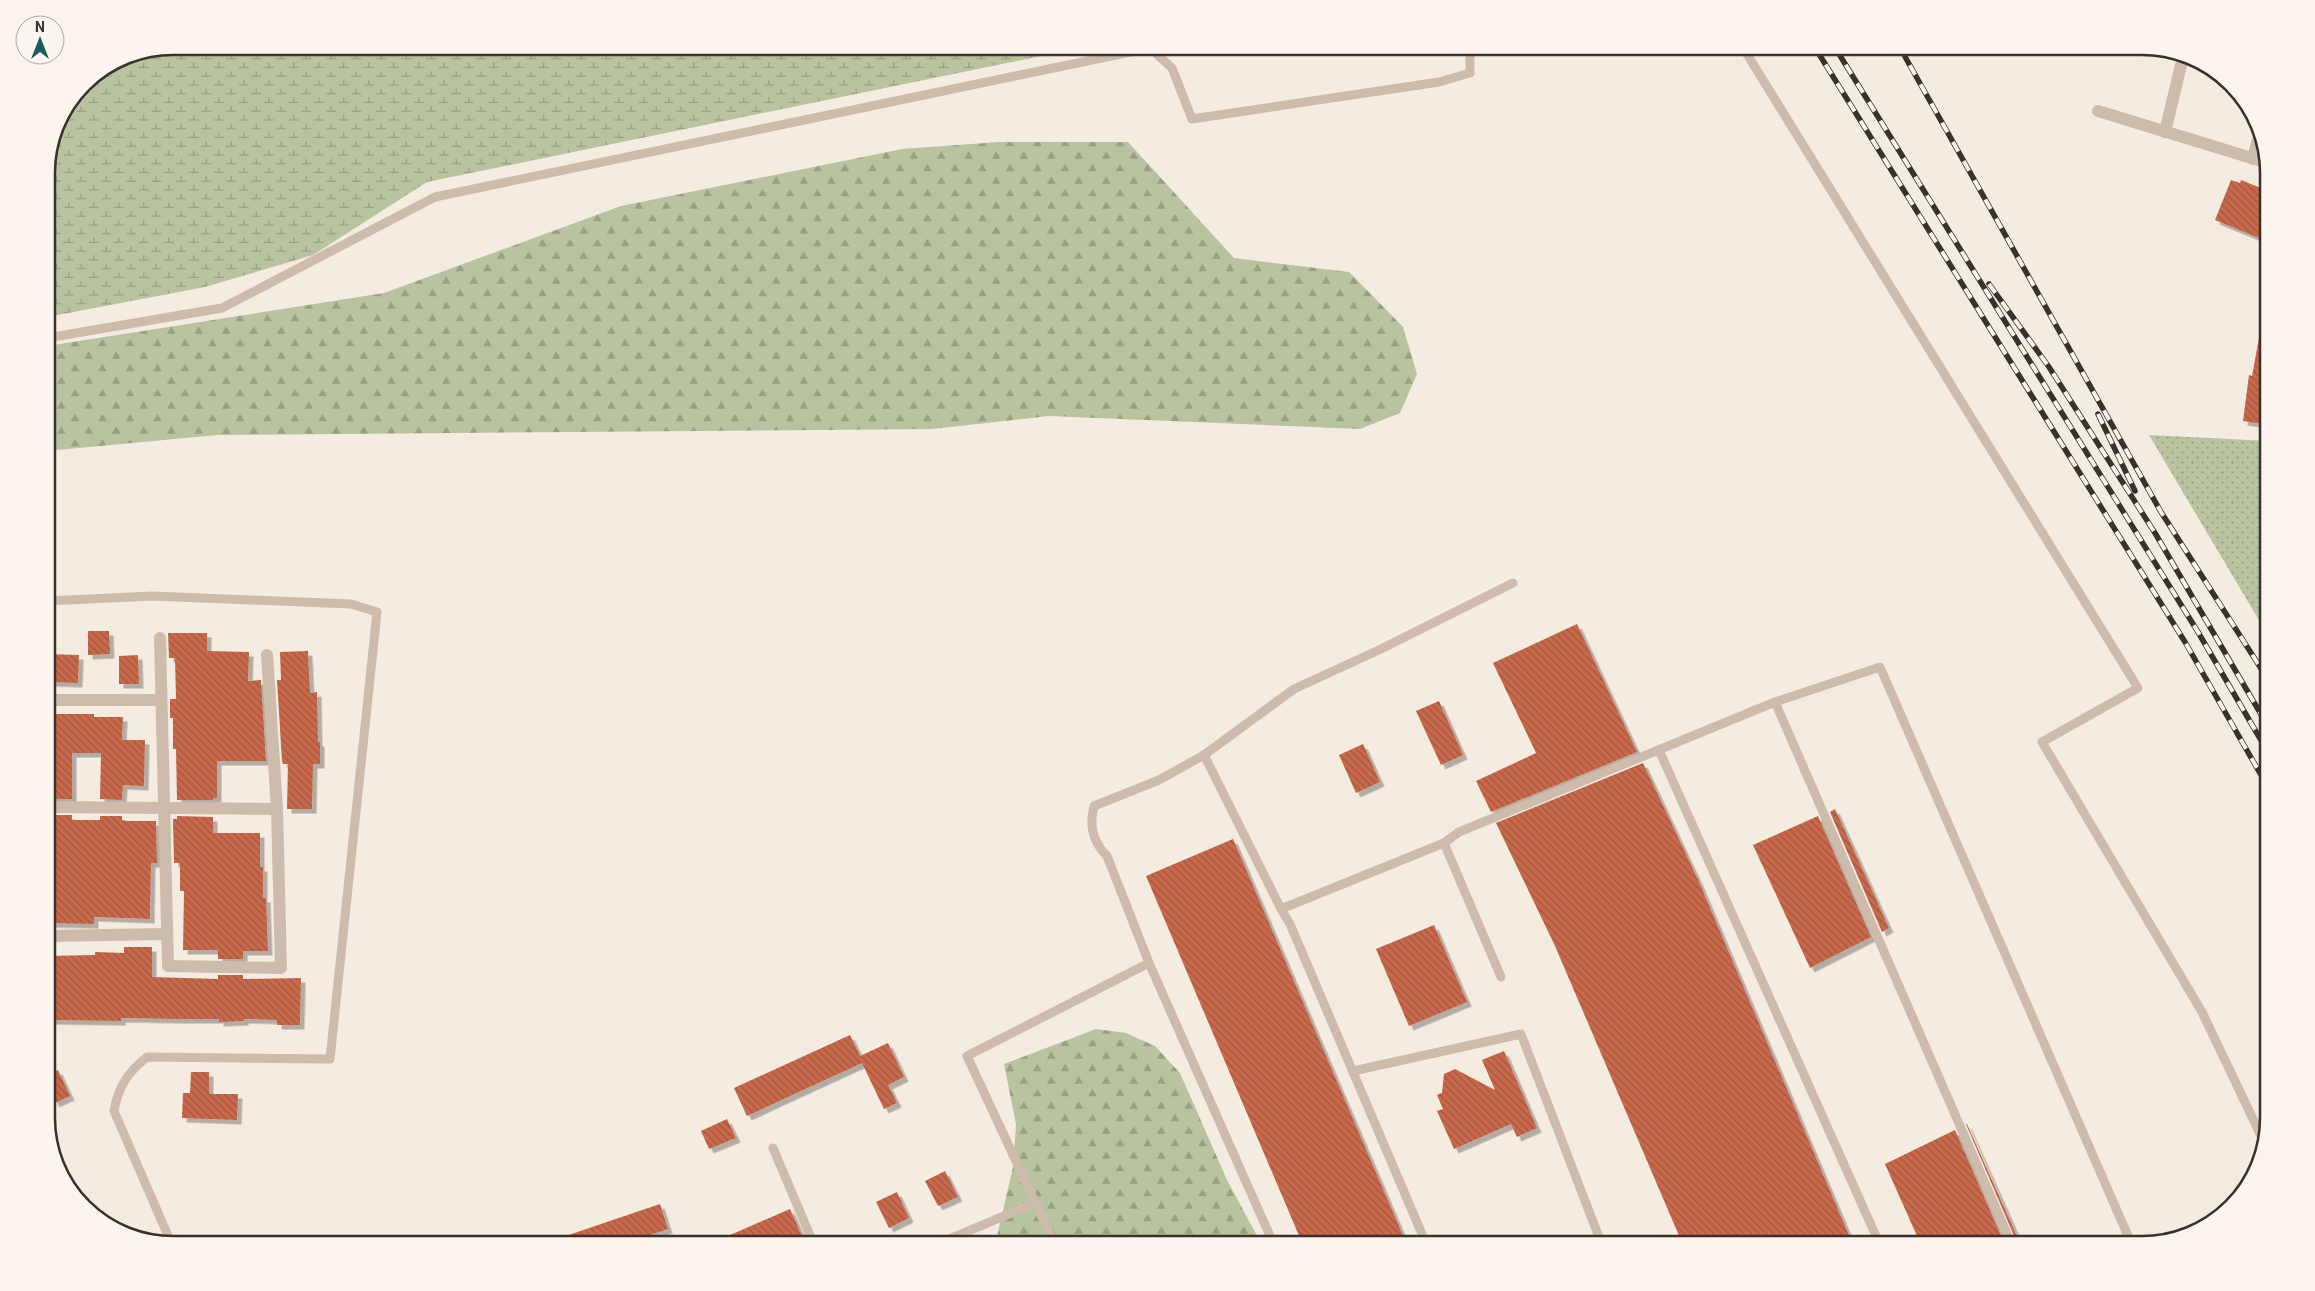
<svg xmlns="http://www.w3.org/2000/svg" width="2315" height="1291" viewBox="0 0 2315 1291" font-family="Roboto,sans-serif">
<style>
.grass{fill:url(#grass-dots)}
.forest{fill:url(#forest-firs)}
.wetland{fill:url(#wetland-marsh)}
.building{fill:url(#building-back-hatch);filter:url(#shadow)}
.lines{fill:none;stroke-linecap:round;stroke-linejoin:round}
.lane{stroke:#cdbbac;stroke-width:9}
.street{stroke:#cdbbac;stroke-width:12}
.rail-casing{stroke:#3b302b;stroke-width:5.5}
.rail{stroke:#fbf5ee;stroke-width:4;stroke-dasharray:11;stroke-linecap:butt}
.rim{fill:none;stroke:#3b302b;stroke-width:2.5}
</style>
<defs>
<pattern id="grass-dots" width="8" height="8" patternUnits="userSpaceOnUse" patternTransform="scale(1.25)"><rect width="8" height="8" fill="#b8c4a0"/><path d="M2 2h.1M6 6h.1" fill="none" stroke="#97a083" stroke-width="1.8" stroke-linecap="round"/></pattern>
<pattern id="forest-firs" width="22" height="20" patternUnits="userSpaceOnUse" patternTransform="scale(1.25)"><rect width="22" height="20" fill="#b8c4a0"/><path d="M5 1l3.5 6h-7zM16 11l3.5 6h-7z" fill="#97a083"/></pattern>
<pattern id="wetland-marsh" width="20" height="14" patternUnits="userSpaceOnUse" patternTransform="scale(1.25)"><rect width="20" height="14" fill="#b8c4a0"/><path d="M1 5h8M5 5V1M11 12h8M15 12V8" fill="none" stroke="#97a083"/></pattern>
<pattern id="building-back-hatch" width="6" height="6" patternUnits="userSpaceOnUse" patternTransform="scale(1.25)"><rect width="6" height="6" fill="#c8694b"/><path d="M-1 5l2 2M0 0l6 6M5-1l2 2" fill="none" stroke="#a4573f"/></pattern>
<filter id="shadow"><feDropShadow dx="4.5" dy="4.5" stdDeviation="0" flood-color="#0004"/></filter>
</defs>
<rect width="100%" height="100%" fill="#f4ebe1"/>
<polygon class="grass" points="2149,435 2269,441 2269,637"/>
<g class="forest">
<polygon points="999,142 1128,142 1234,258 1349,272 1403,327 1417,374 1400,413 1360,429 1049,416 932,429 217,435 47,451 47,346 384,293 621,206 902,149"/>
<polygon points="1096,1029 1126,1033 1155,1046 1180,1073 1227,1180 1262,1245 995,1245 1013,1167 1016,1124 1004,1064"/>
</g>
<polygon class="wetland" points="173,46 1090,46 427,182 313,255 205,287 47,317 47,165 56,124 84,83 125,56"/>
<g class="building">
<polygon points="2231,180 2240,183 2241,180 2268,191 2269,242 2215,220"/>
<polygon points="2261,327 2269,328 2269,425 2243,421 2249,375 2252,376"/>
<polygon points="1577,624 1637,752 1491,812 1476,781 1536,753 1493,663"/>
<polygon points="88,631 109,631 110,654 88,655"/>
<polygon points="168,633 207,633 207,651 249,652 248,681 261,680 266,761 217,761 217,798 213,798 213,800 177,800 176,749 173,749 173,718 170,718 170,699 176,699 175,658 169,658"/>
<polygon points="308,651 310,693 317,692 318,742 320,742 320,764 313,764 312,809 287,809 288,764 283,764 282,761 277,680 281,680 280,652"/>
<polygon points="47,654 79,655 78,683 47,682"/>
<polygon points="138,655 139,684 119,684 119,656"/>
<polygon points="1439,701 1463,755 1441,765 1416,711"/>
<polygon points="49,714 94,714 94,717 123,717 122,740 145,740 144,786 123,785 122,800 100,799 101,753 72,753 72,799 47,799"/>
<polygon points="1363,744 1380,782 1356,793 1339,755"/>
<polygon points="1643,763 1699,882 1850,1238 1833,1245 1683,1245 1555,946 1496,823"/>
<polygon points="1835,809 1889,928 1882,932 1830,812"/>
<polygon points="47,815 72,815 72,820 100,820 100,816 122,816 122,820 126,821 156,821 157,863 151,863 150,919 94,917 94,924 47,923"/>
<polygon points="177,816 213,817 213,833 260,833 260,867 263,867 263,898 266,898 268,951 243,951 243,959 218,959 218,950 183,950 184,891 180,891 180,863 174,863 173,821 173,819 177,819"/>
<polygon points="1818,816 1871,937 1810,968 1753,845"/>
<polygon points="1233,839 1407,1245 1303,1245 1146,876"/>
<polygon points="1434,925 1467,1002 1409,1026 1376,949"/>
<polygon points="124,947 152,947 152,977 218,979 218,975 243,975 243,979 301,978 300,1025 277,1025 277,1020 244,1019 244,1021 219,1022 219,1019 182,1019 121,1018 121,1021 47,1020 47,956 95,955 95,952 124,953"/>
<polygon points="850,1035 860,1056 888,1043 904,1077 888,1085 897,1103 884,1109 862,1063 747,1116 734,1088"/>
<polygon points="1504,1051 1537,1128 1517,1137 1511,1124 1454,1149 1437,1111 1443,1109 1437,1095 1442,1093 1444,1074 1455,1069 1495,1090 1482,1060"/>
<polygon points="58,1070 70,1096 55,1103 47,1086 47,1075"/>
<polygon points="191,1072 209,1072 209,1094 238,1094 237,1120 182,1118 183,1093 190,1093"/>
<polygon points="727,1119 736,1138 709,1149 701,1131"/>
<polygon points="1966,1124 1967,1124 2021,1245 2018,1245"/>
<polygon points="1955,1130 2005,1245 1921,1245 1885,1164"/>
<polygon points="945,1171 958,1197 938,1206 925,1181"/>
<polygon points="897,1192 909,1218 889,1228 876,1202"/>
<polygon points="660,1204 668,1229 647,1236 651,1245 548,1245 548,1242"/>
<polygon points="790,1209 806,1245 707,1245"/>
</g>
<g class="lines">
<g class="lane">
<polyline points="1742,46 2138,688 2042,742 2202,1012 2263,1140"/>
<polyline points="1150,48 1172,68 1192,119 1439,82 1470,73 1470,46"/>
<polyline points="47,338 222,308 435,197 1159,46"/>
<path d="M 47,601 L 152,596 L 351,604 L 377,612 L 330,1059 L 147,1057 C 128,1072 118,1087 114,1111 L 172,1245"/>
<polyline points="1775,702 1880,667 2132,1245"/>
<polyline points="1659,750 1880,1245"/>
<polyline points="1204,755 1294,689 1379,650 1513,583"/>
<polyline points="1444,843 1501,977"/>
<polyline points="1281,909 1290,924 1422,1234"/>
<polyline points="1149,963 1274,1245"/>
<polyline points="1353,1071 1521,1034 1602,1245"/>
<polyline points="773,1148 814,1245"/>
<polyline points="57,1160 69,1187"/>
<polyline points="935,1245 1035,1203"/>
<path d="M 1055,1245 L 967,1056 L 1149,963 L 1107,856 C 1093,842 1089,825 1094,806 L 1159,780 L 1204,755 L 1281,909 L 1444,843 L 1459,832 L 1775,702 L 2012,1245"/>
</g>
<g class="street">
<polyline points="2098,111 2268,163"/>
<polyline points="2165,132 2183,57"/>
<polyline points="2253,159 2259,135"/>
<polyline points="160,638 168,966 281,968 277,809 267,655"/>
<polyline points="47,700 160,700"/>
<polyline points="47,807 277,809"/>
<polyline points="47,936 167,934"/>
</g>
<g class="rail-casing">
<g id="rail">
<polyline points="1814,46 2185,642 2269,789"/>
<polyline points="1834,46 2198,632 2269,754"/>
<polyline points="1899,46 2161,512 2269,681"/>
<polyline points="1989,284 2049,367 2155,533 2269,728"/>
<polyline points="2098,414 2135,491"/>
</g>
</g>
<use href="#rail" class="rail"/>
</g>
<path d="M0 0H2315V1291H0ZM173 55H2142A118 118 0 0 1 2260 173V1118A118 118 0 0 1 2142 1236H173A118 118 0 0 1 55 1118V173A118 118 0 0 1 173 55Z" fill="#fbf5ee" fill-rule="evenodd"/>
<path class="rim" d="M173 55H2142A118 118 0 0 1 2260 173V1118A118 118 0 0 1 2142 1236H173A118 118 0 0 1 55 1118V173A118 118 0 0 1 173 55Z"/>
<g transform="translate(40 40)"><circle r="24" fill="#fbf5ee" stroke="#aea6a0"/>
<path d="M0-4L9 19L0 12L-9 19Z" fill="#1f5a5e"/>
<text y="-8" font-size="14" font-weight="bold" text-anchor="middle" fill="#3b302b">N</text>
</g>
</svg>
